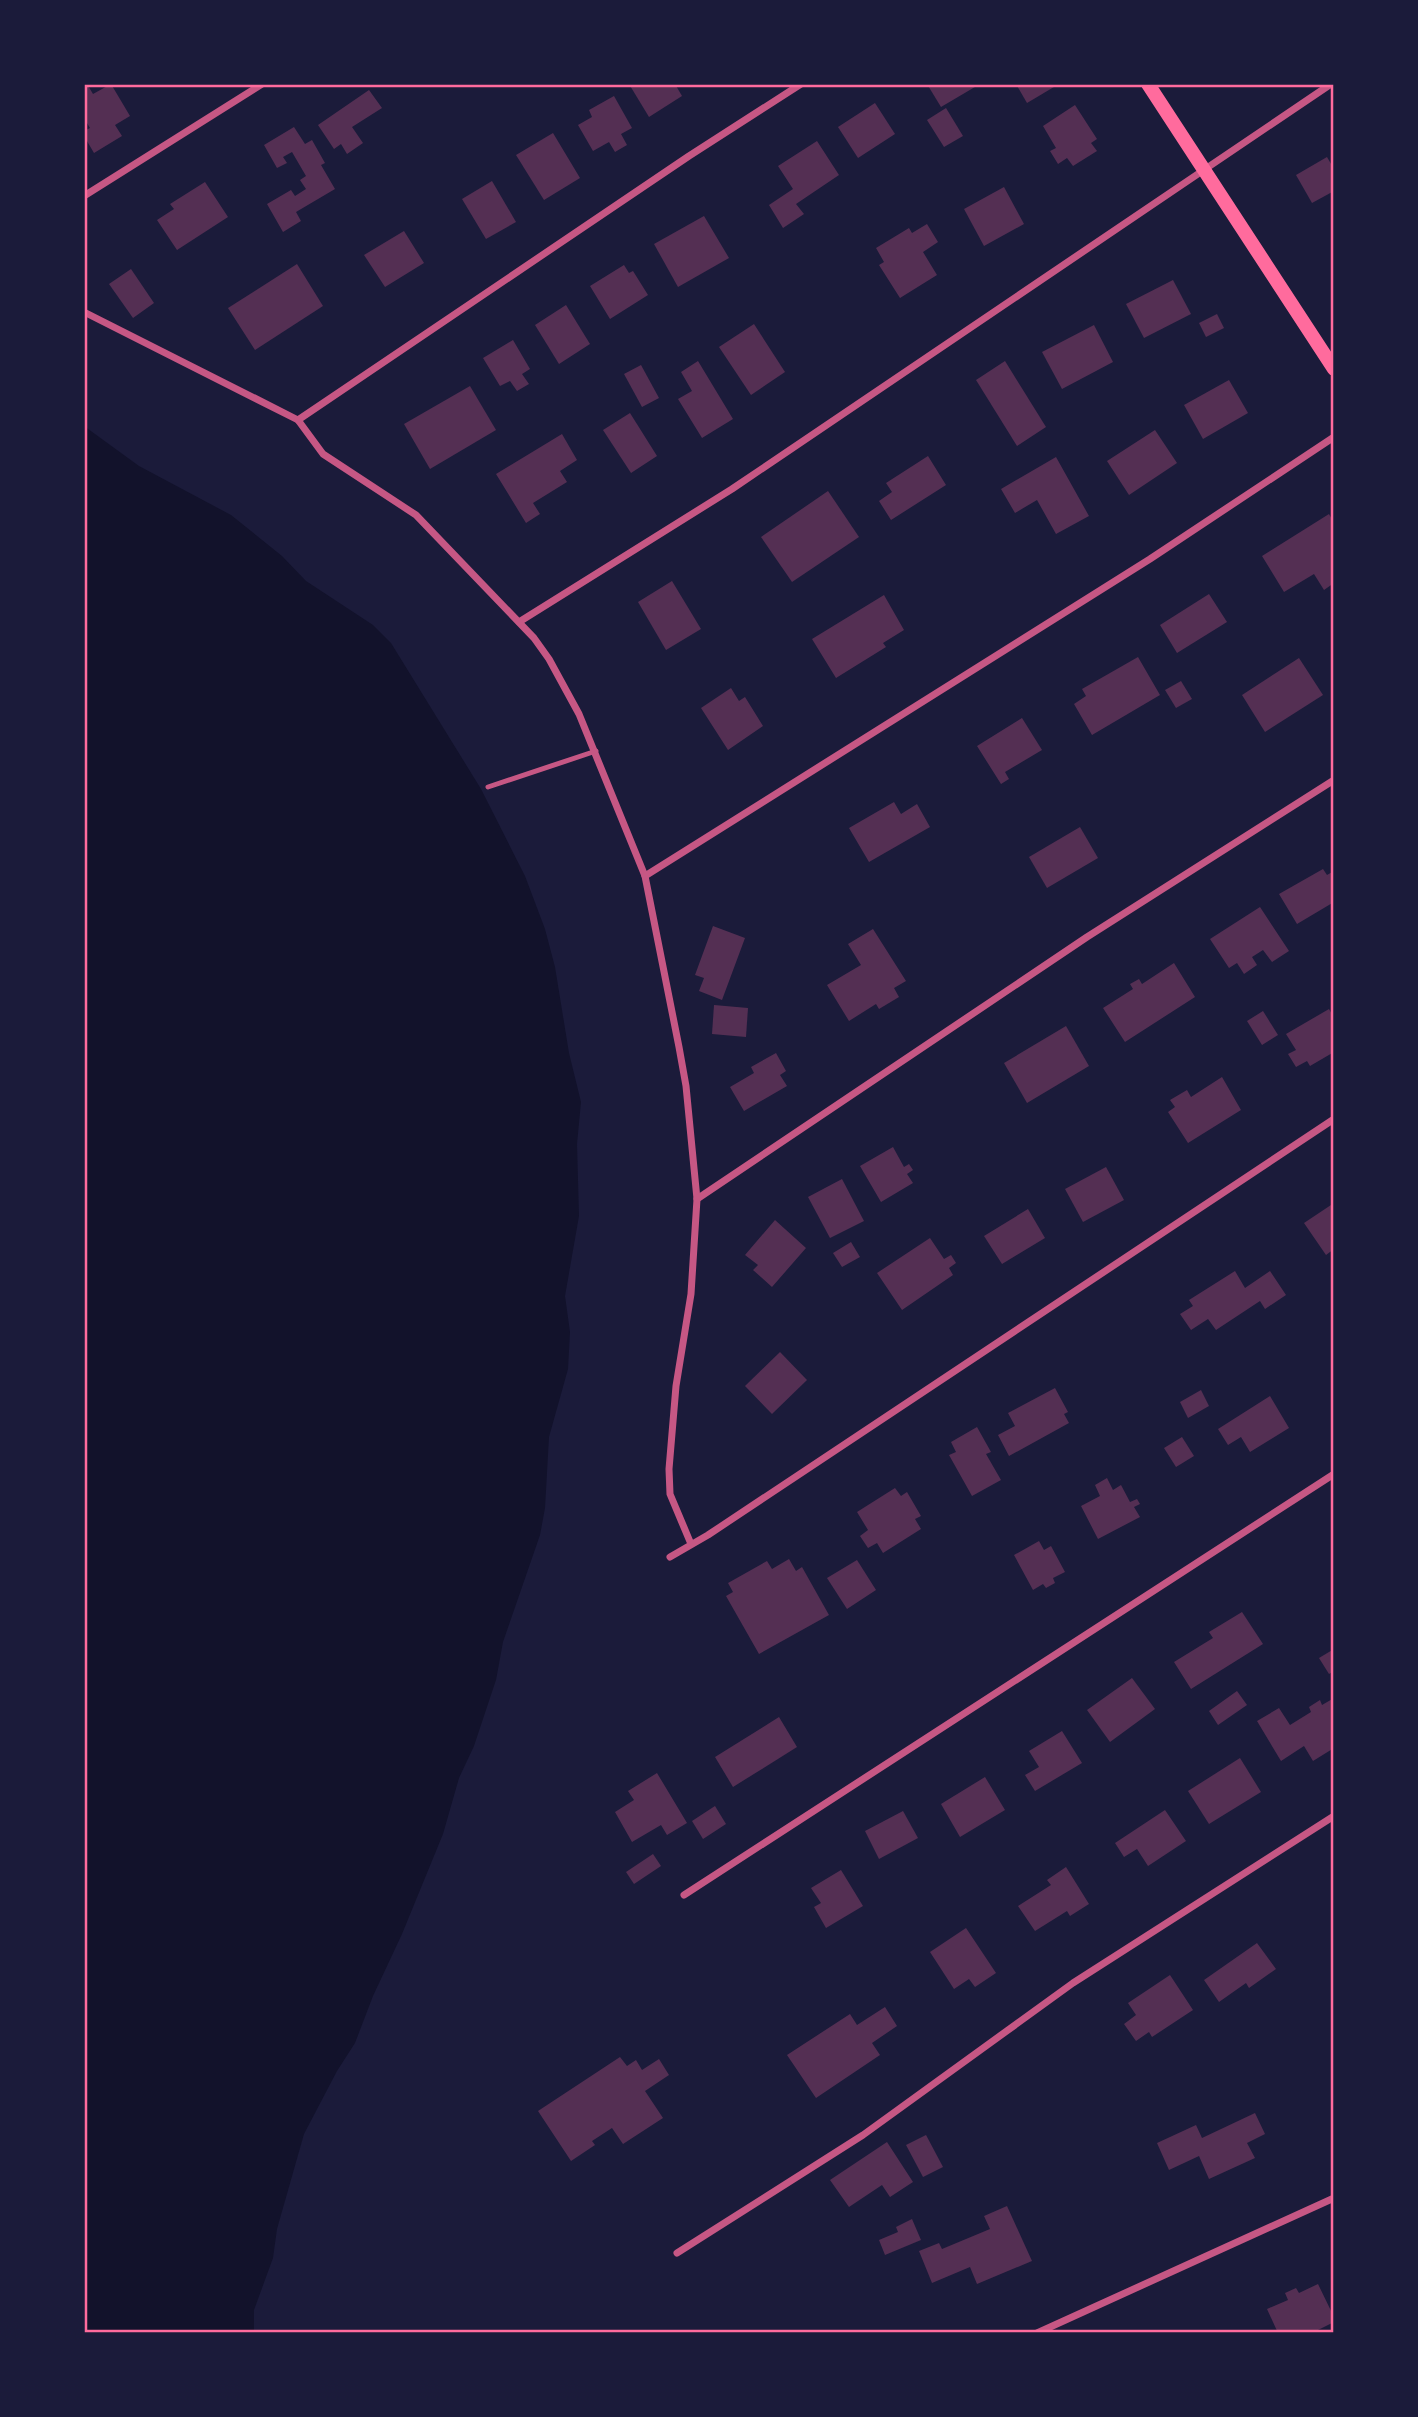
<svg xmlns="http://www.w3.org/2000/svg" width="1418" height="2417" viewBox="0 0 1418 2417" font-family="'Libre Baskerville',serif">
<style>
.water{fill:#12122b}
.building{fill:#542f53}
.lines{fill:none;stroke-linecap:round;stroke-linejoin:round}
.service{stroke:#c65784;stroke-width:5}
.minor{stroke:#c65784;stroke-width:7}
.secondary{stroke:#ff6b9d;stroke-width:14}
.neatline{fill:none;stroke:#ff6b9d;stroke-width:2.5}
</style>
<rect width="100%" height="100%" fill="#1b1b3a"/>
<polygon class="water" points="84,426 139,466 231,515 282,556 306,581 373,625 391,643 481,789 525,876 545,929 555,967 569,1053 581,1102 577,1144 579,1216 565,1296 570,1332 568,1369 549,1437 545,1508 540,1535 503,1642 496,1680 474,1746 459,1778 443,1834 402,1934 373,1996 355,2043 337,2071 304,2134 277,2229 273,2258 254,2310 254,2333 84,2333"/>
<g class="building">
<polygon points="84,84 87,84 93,94 111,84 130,116 115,125 122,136 94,153 84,136 84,131 90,128 84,118"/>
<polygon points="629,84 675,84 682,96 649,117"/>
<polygon points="927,84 980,84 941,107"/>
<polygon points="1016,84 1059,84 1027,103"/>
<polygon points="369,90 382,108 352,127 363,143 347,154 341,144 334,149 318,125"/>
<polygon points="614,96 632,128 621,134 627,145 615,152 609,142 593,151 578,125 592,117 589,110"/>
<polygon points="875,103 895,134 858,158 838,127"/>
<polygon points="1075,105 1097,139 1091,143 1097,151 1073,166 1067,158 1058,164 1050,151 1056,148 1043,126"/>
<polygon points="946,108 963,136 944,147 927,120"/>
<polygon points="294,127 305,144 312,140 325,163 321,165 335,189 296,212 301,221 283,232 267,204 291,190 295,196 306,189 300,180 306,176 292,152 283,157 287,163 277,168 264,145"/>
<polygon points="553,133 580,178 544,200 516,155"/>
<polygon points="817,141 839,175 796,204 804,214 783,228 769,205 793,189 778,166"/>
<polygon points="1327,157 1334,169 1334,191 1312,203 1296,175"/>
<polygon points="492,181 516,222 486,239 462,199"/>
<polygon points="205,182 228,217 177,250 157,220 174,209 170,204"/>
<polygon points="1004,187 1024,224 984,246 964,209"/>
<polygon points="704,216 729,258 678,287 654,244"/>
<polygon points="927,224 938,242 923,252 937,275 900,298 879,265 884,262 876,248 909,228 912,233"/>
<polygon points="404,231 424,263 385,287 364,255"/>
<polygon points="297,264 323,306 255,350 228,308"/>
<polygon points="624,265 629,273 633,271 648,295 610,319 590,286"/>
<polygon points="131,269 154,303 133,318 109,284"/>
<polygon points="1173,280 1191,314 1144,338 1126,304"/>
<polygon points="566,305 590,344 559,364 535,325"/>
<polygon points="1217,314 1224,328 1206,337 1199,323"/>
<polygon points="754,324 785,372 751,395 719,347"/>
<polygon points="1094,325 1113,362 1062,389 1042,352"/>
<polygon points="513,340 530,369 522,374 529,384 517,391 510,381 500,386 483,358"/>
<polygon points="698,361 733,419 702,438 678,399 692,391 681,372"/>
<polygon points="1005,361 1046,427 1017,446 976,380"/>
<polygon points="641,365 659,398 642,407 624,374"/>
<polygon points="1229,380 1248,413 1203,439 1184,405"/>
<polygon points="470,386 496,430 430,469 404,424"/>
<polygon points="630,413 657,456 631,473 603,430"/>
<polygon points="1155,430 1177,463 1129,495 1107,461"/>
<polygon points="562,434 577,460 560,471 567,482 533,503 540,514 526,523 496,474"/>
<polygon points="928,456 946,485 891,520 879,501 892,492 886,483"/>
<polygon points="1056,457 1089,516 1056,534 1037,500 1015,513 1001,489"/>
<polygon points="828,491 859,537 792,582 761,537"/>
<polygon points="1329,514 1334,523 1334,583 1324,590 1314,574 1284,592 1262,556"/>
<polygon points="672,581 701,629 666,650 638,602"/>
<polygon points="1209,594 1227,622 1177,653 1160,625"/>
<polygon points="884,595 904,630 883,643 886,647 836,678 812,639"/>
<polygon points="1138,657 1160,695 1092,735 1074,704 1086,696 1082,689"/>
<polygon points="1299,658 1323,695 1265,732 1242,695"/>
<polygon points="1181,681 1192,699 1176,708 1165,690"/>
<polygon points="731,688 739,701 745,697 763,726 728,750 701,708"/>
<polygon points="1022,718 1042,750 1005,772 1009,779 1001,784 977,746"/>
<polygon points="894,802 901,814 917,804 930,827 869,862 849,828"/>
<polygon points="1080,827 1098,858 1047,888 1029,857"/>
<polygon points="1323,869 1327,875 1334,871 1334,902 1297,924 1279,894"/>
<polygon points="1260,907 1289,951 1272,962 1263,950 1252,957 1257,965 1244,974 1237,963 1229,968 1210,939"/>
<polygon points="713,926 745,938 722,1000 699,991 704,978 695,975"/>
<polygon points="873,929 906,981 894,988 899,997 879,1009 876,1004 849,1021 827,985 861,965 848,944"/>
<polygon points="1174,963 1195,997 1125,1042 1103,1008 1133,989 1130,984 1139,979 1142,984"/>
<polygon points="714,1005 748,1008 746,1037 712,1034"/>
<polygon points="1329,1009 1334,1018 1334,1052 1310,1066 1307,1061 1296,1067 1288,1054 1296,1050 1286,1034"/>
<polygon points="1263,1011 1278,1035 1262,1045 1247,1021"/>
<polygon points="1066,1026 1089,1066 1027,1103 1004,1063"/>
<polygon points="776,1053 786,1071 780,1075 787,1086 744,1111 730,1087 754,1073 751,1067"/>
<polygon points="1222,1077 1241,1110 1188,1143 1168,1112 1175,1107 1170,1100 1187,1090 1191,1097"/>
<polygon points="893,1147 904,1167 909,1164 913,1170 907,1174 913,1183 881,1202 860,1166"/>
<polygon points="1106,1167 1124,1200 1083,1222 1065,1189"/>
<polygon points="842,1179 864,1221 830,1238 808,1197"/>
<polygon points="1334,1203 1334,1242 1331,1244 1334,1249 1326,1255 1304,1223"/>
<polygon points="1028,1209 1045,1238 1002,1264 984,1236"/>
<polygon points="775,1220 806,1248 772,1287 753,1270 758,1265 745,1255"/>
<polygon points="930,1238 944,1259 951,1255 956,1263 949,1268 953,1275 902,1310 877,1273"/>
<polygon points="851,1242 860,1257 842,1267 833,1253"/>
<polygon points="1235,1271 1245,1288 1270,1271 1286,1295 1265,1309 1260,1301 1216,1330 1208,1319 1191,1330 1180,1314 1193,1306 1189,1300"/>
<polygon points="780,1352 807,1380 772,1414 745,1386"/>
<polygon points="1055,1388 1068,1412 1064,1414 1069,1423 1009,1456 998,1435 1015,1426 1008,1413"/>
<polygon points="1201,1390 1209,1406 1188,1418 1180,1402"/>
<polygon points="1270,1396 1289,1428 1250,1452 1241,1437 1228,1445 1218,1429"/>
<polygon points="977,1427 991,1452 986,1454 1001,1480 972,1496 949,1455 956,1452 951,1442"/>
<polygon points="1182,1437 1194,1456 1176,1467 1164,1448"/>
<polygon points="1107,1478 1113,1490 1121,1485 1130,1502 1137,1499 1140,1504 1134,1507 1140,1517 1098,1539 1081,1506 1100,1496 1095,1485"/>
<polygon points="895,1488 901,1496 907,1492 921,1516 915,1519 921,1529 883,1553 877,1543 868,1548 860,1536 868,1530 857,1512"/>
<polygon points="1039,1541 1044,1550 1051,1546 1065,1572 1053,1578 1055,1583 1046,1588 1043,1584 1033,1590 1014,1555"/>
<polygon points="789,1559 796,1571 802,1567 829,1615 759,1654 726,1596 733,1592 728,1583 767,1561 772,1569"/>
<polygon points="857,1560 876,1590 847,1609 827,1578"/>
<polygon points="1242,1612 1263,1644 1191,1689 1174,1662 1213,1638 1209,1632"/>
<polygon points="1334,1649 1334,1671 1329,1674 1319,1658"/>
<polygon points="1132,1678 1155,1709 1110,1742 1087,1710"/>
<polygon points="1237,1691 1247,1705 1218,1725 1209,1711"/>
<polygon points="1334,1698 1334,1748 1313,1761 1304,1746 1281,1761 1257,1721 1279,1708 1290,1725 1311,1712 1309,1707 1320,1700 1322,1705"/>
<polygon points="779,1717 797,1747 733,1787 715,1757"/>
<polygon points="1062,1731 1082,1763 1035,1791 1025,1775 1039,1767 1029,1751"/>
<polygon points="1240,1758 1261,1792 1209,1824 1188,1791"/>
<polygon points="657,1773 687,1823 667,1835 661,1825 632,1842 615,1812 634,1800 628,1791"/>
<polygon points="985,1777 1005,1810 960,1837 941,1804"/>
<polygon points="715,1806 726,1824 703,1839 692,1821"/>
<polygon points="1165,1810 1186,1841 1148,1866 1137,1849 1124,1857 1115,1843"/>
<polygon points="903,1811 918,1838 879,1859 865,1831"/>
<polygon points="653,1854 661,1866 634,1884 626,1872"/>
<polygon points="1066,1867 1089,1904 1070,1916 1067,1911 1035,1931 1018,1906 1051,1885 1047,1880"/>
<polygon points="841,1870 863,1906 826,1928 814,1907 821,1903 811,1888"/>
<polygon points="966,1928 996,1973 975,1987 969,1979 954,1989 930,1952"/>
<polygon points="1257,1943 1276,1969 1249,1988 1246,1983 1219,2002 1204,1980"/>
<polygon points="1170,1975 1193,2010 1152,2037 1149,2032 1136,2041 1124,2024 1136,2015 1128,2003"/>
<polygon points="885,2007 897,2026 872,2043 880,2055 816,2098 787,2055 850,2014 857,2025"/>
<polygon points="620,2057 627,2066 636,2060 642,2070 659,2059 669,2075 645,2091 663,2118 623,2144 612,2128 592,2141 595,2145 571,2161 538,2111"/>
<polygon points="1255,2113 1265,2134 1247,2143 1255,2158 1209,2179 1199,2156 1169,2170 1157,2143 1196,2125 1202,2138"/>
<polygon points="926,2135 943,2167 923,2177 906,2145"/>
<polygon points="887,2142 913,2182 890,2197 882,2185 849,2207 830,2180"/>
<polygon points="1007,2206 1032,2261 977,2284 970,2267 932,2283 919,2251 939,2243 942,2249 990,2229 984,2216"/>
<polygon points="912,2219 921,2240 885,2255 879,2240 898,2232 896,2227"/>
<polygon points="1318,2284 1334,2317 1334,2322 1312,2333 1278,2333 1267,2309 1288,2300 1285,2293 1296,2288 1299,2293"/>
</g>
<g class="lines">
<polyline class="service" points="488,787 596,751"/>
<g class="minor">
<polyline points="84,196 262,84"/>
<polyline points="84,312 298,420 323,454 416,515 534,638 549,659 579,714 645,876 679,1047 686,1086 697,1199 691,1294 676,1386 669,1469 670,1494 691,1544"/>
<polyline points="298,420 689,156 801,84"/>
<polyline points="519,622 732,489 1331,84"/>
<polyline points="645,876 1150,559 1334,437"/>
<polyline points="697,1199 1087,937 1334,780"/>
<polyline points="670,1557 708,1535 1334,1119"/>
<polyline points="684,1895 1334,1474"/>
<polyline points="677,2253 863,2135 1073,1983 1334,1816"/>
<polyline points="1037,2333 1334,2198"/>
</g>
<polyline class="secondary" points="1148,84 1334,369"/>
</g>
<rect width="1418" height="2417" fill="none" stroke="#1b1b3a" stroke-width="172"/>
<rect x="86" y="86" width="1246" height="2245" class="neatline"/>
</svg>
